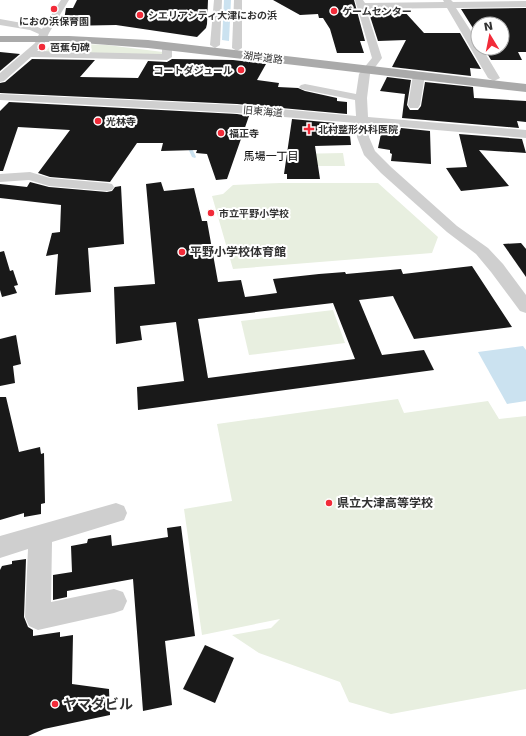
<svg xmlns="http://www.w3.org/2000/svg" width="526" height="736" viewBox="0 0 526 736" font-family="'DejaVu Sans','Noto Sans JP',sans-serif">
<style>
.green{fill:#e8efe0}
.water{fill:#cbe2f0}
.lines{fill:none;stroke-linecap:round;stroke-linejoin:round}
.stream{fill:#cbe2f0;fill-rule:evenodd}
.building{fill:#191919;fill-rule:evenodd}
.minor{fill:#cfcfcf;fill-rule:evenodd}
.major{fill:#aaa;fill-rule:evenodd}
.poi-dot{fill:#f22b39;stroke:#fff;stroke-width:1.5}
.labels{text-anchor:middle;stroke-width:4;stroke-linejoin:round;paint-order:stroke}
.far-poi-label{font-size:10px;font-weight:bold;fill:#323232;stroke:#fff;text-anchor:start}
.far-street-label{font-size:10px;fill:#323232;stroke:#fff}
.far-neighbourhood-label{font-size:11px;fill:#000;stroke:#fff}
.poi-label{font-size:12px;font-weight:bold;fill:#323232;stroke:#fff;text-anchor:start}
.near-poi-label{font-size:14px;font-weight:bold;fill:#323232;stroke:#fff;text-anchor:start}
</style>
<rect width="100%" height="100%" fill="#fff"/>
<g class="green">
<polygon points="58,43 107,45 163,52 164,56 45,52 50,46"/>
<polygon points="343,153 345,166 295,166 294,154"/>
<polygon points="280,183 378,183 438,237 432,253 233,269 212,196 223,194 233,185"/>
<polygon points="333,310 345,343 249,355 241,321"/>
<polygon points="398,399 404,413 488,401 499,419 526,416 526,689 391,714 349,702 340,682 259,653 232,635 271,628 280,619 202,635 184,509 232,501 217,424"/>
</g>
<g class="water">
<polygon points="224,0 231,0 229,41 222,40"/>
<polygon points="523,346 526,350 526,401 507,404 478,352"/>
</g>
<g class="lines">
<polygon class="stream" points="187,143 190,144 196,157 195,158 192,157 186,144"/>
</g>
<g class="building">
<polygon points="77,0 208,0 207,24 206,28 197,37 116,25 63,26 66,8 73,8"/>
<polygon points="273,0 354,0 365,41 360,41 364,53 337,53 330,29 323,18 319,18 318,14 300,15"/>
<polygon points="526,8 526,52 518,52 522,60 491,60 484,48 502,48 502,24 478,24 478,39 474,33 476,33 461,9"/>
<polygon points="368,10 403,10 424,33 460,33 481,69 470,68 471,76 392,67 406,40 378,41"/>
<polygon points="0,52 20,54 0,71"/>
<polygon points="32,59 95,60 80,77 138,78 148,61 167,62 172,59 233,60 266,64 257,80 279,83 278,87 298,88 305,91 337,98 337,101 347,102 347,114 237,104 0,93 0,83 5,82"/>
<polygon points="387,77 411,80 407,105 410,110 418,110 421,106 425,82 473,87 474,98 526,101 526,122 517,121 519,128 402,118 405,94 380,91"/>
<polygon points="9,102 237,114 249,116 227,179 216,180 207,154 196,153 197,150 161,151 163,143 137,143 110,182 50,177 38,173 70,130 18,127 3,171 0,171 0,111"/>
<polygon points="292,119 346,124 346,126 349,126 351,145 315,146 320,179 287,179 287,174 284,174"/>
<polygon points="401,128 430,131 431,164 391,161 392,154 390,153 390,150 378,148 382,129 400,131"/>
<polygon points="459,134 522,139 526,153 479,150 509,186 461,191 446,168 467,167"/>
<polygon points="30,182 49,187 107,192 112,191 115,187 121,186 124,244 88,248 91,292 55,295 58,254 46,256 52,233 60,232 61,205 0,198 0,184 27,187"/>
<path d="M 161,182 L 164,191 L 194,188 L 202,221 L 207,221 L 218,282 L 241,280 L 245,297 L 277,293 L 273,279 L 319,274 L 345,272 L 346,274 L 401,269 L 403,274 L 472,266 L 512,327 L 414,339 L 393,296 L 359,300 L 382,355 L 424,350 L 434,370 L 138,410 L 137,387 L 184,381 L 176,322 L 140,326 L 142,340 L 116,344 L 114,287 L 155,284 L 146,184 ZM 333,303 L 355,359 L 208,378 L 198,319 Z"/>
<polygon points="521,243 526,249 526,277 503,244"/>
<polygon points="4,251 10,271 13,270 18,285 14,286 17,293 2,297 0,290 0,252"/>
<polygon points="16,335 21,364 13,366 15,383 0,386 0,339"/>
<polygon points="0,397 6,397 19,452 40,447 41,454 44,453 45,503 41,504 41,514 24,517 24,513 0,520"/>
<polygon points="181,526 195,636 165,641 172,705 143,711 133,579 67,591 67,597 53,600 53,575 72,572 71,546 87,543 88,539 111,535 112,546 168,537 167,528"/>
<polygon points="26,559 24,617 28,627 33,630 33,636 60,632 60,637 73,635 72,684 109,689 110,715 44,729 28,736 0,736 0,570 2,566 12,564 12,561"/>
<polygon points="205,645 234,658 215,703 183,689"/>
</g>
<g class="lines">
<g class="minor">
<polygon points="61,0 69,0 49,33 44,44 37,51 162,54 162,46 167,43 172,46 172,57 167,60 31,57 4,81 0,82 0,73 35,43 39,34 30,30 0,25 0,19 33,25 42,29"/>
<polygon points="214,0 222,0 220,45 215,48 210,45"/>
<polygon points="234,0 242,0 242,48 237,51 232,48"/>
<polygon points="355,0 363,0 365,3 444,2 443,0 451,0 453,2 526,1 526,7 456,8 478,42 478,48 482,48 500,78 494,81 488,78 447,8 366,9 382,58 370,74 367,98 368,117 526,130 526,138 369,124 369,137 375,151 391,167 457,226 488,248 503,264 526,295 526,313 520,311 491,272 476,254 447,232 381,173 364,155 357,137 356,123 237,113 0,100 0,94 237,105 356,116 355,100 305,90 301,89 299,87 301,85 305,84 356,94 359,74 372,58"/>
<polygon points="419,72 425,75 420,105 418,108 410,108 408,105 413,75"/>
<polygon points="30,172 50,178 107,183 112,184 114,187 112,190 107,191 49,186 29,180 0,182 0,174"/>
<polygon points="116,503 124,506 127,513 124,520 52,542 51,602 114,589 123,592 127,601 123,610 114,613 38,630 29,626 25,617 28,549 0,558 0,536"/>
</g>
<polygon class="major" points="0,36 69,36 148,40 526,84 526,92 148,48 69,42 0,42"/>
</g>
<g class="poi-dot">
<circle cx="54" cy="9" r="4"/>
<circle cx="334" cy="11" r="4"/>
<circle cx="140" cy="15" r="4"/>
<circle cx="42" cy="47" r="4"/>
<circle cx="241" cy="70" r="4"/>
<circle cx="98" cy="121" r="4"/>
<path d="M307 123h4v4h4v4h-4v4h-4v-4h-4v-4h4z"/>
<circle cx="221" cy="133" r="4"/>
<circle cx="211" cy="213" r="4"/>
<circle cx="182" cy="252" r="4"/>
<circle cx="329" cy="503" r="4"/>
<circle cx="55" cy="704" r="4"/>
</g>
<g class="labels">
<g class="far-poi-label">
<text x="342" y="15">ゲームセンター</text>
<text x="148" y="19">シエリアシティ大津におの浜</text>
<text x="54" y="25" text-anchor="middle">におの浜保育園</text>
<text x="50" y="51">芭蕉句碑</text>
<text x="233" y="74" text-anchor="end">コートダジュール</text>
<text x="106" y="125">光林寺</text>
<text x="318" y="133">北村整形外科医院</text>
<text x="229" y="137">福正寺</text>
<text x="219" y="217">市立平野小学校</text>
</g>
<g class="far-street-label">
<text transform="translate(263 57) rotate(7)" y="4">湖岸道路</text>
<text transform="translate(263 111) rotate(5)" y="4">旧東海道</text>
</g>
<g class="far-neighbourhood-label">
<text x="271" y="160">馬場一丁目</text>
</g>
<g class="poi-label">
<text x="190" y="256">平野小学校体育館</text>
<text x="337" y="507">県立大津高等学校</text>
</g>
<g class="near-poi-label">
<text x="63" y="709">ヤマダビル</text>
</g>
</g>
<g transform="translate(490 36) rotate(350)"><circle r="19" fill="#ffffff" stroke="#adadad"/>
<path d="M0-3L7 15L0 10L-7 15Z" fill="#f22b39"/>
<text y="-6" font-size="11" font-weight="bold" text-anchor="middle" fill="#323232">N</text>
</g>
</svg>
